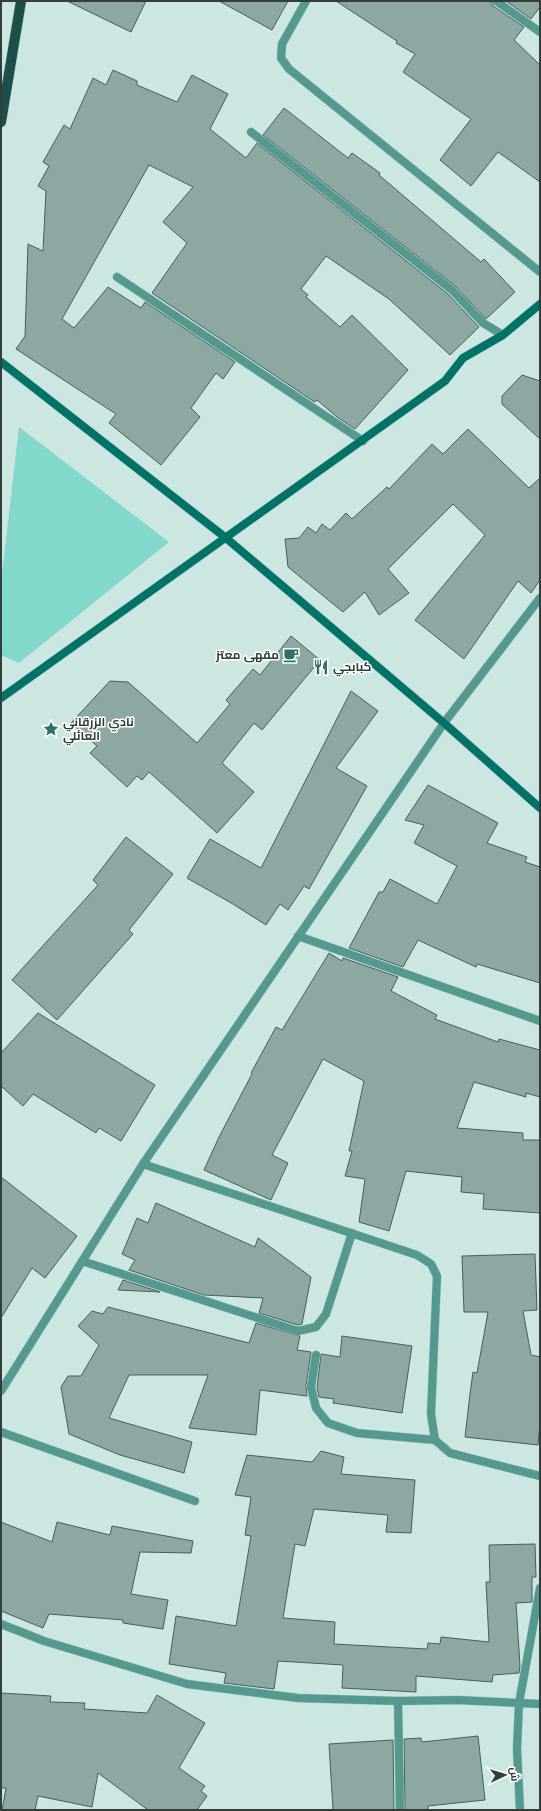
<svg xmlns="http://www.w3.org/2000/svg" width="541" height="1811" viewBox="0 0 541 1811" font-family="Mulish,Cairo,sans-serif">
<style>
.green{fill:#83d8cc}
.building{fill:#8da7a3;stroke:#465e5a}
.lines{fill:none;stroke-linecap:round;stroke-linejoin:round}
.lane-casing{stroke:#aac2bd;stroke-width:9}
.street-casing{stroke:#aac2bd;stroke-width:9}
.secondary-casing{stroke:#aac2bd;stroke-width:9}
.primary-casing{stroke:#aac2bd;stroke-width:11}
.lane{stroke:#539990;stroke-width:8}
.street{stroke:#539990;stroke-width:8}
.secondary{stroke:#007268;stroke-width:8}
.primary{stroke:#1c4f49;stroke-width:10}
.labels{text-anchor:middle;stroke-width:3;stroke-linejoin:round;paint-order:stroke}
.poi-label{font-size:12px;font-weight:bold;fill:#333e3c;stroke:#fff;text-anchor:start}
</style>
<rect width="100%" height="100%" fill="#cce7e2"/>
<polygon class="green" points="19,427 169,542 19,663 1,655 1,582"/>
<g class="building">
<polygon points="67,1 146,1 131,32"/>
<polygon points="219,1 288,1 272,30"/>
<polygon points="336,1 491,1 493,6 524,27 514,40 540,65 540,182 498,152 471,186 440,160 471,119 403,72 415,54 396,43 397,41"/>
<polygon points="506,1 540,1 540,7 531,19"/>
<polygon points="113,70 137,81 137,85 177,102 192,75 228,94 210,129 246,158 257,143 448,294 479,327 450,355 389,299 326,256 301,289 308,295 306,297 340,327 352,315 408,370 355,429 337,417 317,400 315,402 313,401 152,293 187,243 163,222 193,187 149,165 62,319 74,328 108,287 141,308 145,302 235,362 223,379 216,373 191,408 200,417 161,465 109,423 116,414 16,349 25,336 28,244 43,251 46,191 38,186 49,166 43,162 64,125 70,129 93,78 106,85"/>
<polygon points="284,108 348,158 352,153 380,173 379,175 481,262 484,259 515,292 486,319 455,286 263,135"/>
<polygon points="522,375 540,381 540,439 502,404 502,396"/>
<polygon points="468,429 529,488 540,478 540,580 531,593 518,581 464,659 415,620 485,535 453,504 388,569 409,593 379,615 365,592 343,612 288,567 285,539 299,538 308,527 316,533 322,524 330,530 346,513 352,519 387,487 389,489 432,444 443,454"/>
<polygon points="291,636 320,660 262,730 254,723 222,763 254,792 217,833 149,772 142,780 137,776 127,787 90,753 97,746 71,723 110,681 128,682 197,743 230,704 226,700 253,669 260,675"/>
<polygon points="351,691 378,711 336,768 367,786 309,889 304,886 288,910 280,904 266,925 233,904 187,878 210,839 261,868"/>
<polygon points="428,785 498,823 487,843 527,857 525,862 540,867 540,983 477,964 476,967 418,940 403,967 349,948 379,892 383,892 390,879 437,904 457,866 414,843 424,825 405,820"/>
<polygon points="126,837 173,874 129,930 133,934 57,1020 12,980 98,885 93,880"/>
<polygon points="329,953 342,961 343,958 398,977 391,991 437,1015 435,1019 498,1042 499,1039 540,1050 540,1097 526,1093 526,1097 474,1082 457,1128 523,1133 523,1140 540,1140 540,1213 483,1209 484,1194 461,1192 462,1177 406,1171 389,1231 359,1222 365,1179 345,1176 352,1151 349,1151 364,1081 323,1059 272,1155 288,1163 271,1200 204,1170 219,1137 252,1074 251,1073 276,1027 282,1030"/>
<polygon points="38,1013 155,1085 121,1141 99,1128 96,1133 33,1094 23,1106 1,1086 1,1053"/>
<polygon points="1,1177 77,1236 45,1278 32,1268 1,1318"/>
<polygon points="156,1203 255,1247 258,1238 311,1277 302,1324 298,1325 259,1313 263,1298 204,1295 129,1270 135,1260 122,1254 137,1218 148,1223"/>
<polygon points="535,1254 537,1310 523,1311 531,1355 540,1357 540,1423 538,1445 465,1437 470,1394 473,1372 477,1373 488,1312 464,1312 462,1256"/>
<polygon points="123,1280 160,1292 118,1290"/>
<polygon points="108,1307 249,1343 256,1323 300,1336 297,1350 311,1352 306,1386 307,1396 260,1390 256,1435 189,1428 208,1375 129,1375 109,1418 192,1442 184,1473 120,1455 69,1434 61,1387 68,1376 81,1376 99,1345 78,1326 92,1311 103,1314"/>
<polygon points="342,1336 412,1346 402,1413 333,1403 334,1399 319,1397 317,1387 321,1354 340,1357"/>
<polygon points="321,1451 344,1457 341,1474 415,1480 411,1533 386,1532 388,1515 314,1509 305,1546 295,1544 283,1618 335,1622 334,1644 427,1649 428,1643 440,1644 441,1637 489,1642 486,1582 490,1582 489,1545 535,1544 536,1577 532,1577 532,1602 516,1603 520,1666 519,1673 493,1675 492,1682 416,1676 416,1692 342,1688 343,1665 278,1661 274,1689 224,1683 226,1673 169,1664 176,1616 236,1626 251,1536 245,1535 251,1497 235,1495 247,1455 312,1462"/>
<polygon points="1,1522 52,1542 57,1522 110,1535 112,1526 193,1541 191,1553 140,1552 131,1594 168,1600 163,1629 123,1623 123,1620 49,1614 43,1628 1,1611"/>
<polygon points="1,1693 51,1696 50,1702 85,1703 84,1709 147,1713 157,1695 205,1723 179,1768 205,1786 201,1791 207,1796 197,1810 148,1810 98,1773 92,1807 38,1796 35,1810 2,1810 6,1788 1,1788"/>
<polygon points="478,1736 485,1800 428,1806 428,1810 405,1810 404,1739 421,1738 422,1742"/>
<polygon points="393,1740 394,1810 333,1810 329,1744"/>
</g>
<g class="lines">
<g class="lane-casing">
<polyline id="lane" points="316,1355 311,1387 316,1408 328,1423 357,1433 435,1440"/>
</g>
<g class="street-casing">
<g id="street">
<polyline points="306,1 282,44 281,58 289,69 540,272"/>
<polyline points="496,1 540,32"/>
<polyline points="251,132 452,290 483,323 503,335"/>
<polyline points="117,277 363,441"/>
<polyline points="298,936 540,1021"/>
<polyline points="143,1164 417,1255 431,1264 437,1276 431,1414 435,1440 450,1453 540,1476"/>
<polyline points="82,1261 298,1331 316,1327 326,1314 352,1233"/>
<polyline points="1,1391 143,1164 444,723 540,598"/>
<polyline points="1,1432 195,1501"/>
<polyline points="1,1624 44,1641 187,1684 298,1698 398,1701 457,1700 540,1704"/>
<polyline points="398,1701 400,1810"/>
<polyline points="520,1810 517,1749 519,1703 540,1588"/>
</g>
</g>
<g class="secondary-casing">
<g id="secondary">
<polyline points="1,362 226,538 444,723 540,808"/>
<polyline points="1,698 445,381 463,358 503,335 540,304"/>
</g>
</g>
<g class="primary-casing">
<polyline id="primary" points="1,122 21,1"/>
</g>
<use href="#lane" class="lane"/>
<use href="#street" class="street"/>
<use href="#secondary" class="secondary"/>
<use href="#primary" class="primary"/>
</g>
<defs>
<g id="cafe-bare" transform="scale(1.2)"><path d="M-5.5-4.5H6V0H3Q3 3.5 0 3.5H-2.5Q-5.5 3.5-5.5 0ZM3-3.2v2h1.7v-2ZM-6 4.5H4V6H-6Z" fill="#2b736a" stroke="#fff" stroke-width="2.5" paint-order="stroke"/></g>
<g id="restaurant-bare" transform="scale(1.2)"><path d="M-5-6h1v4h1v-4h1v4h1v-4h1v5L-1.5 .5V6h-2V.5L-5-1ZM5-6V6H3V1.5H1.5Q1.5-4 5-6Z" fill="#2b736a" stroke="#fff" stroke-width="2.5" paint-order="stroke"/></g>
<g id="sight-bare" transform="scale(1.2)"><path d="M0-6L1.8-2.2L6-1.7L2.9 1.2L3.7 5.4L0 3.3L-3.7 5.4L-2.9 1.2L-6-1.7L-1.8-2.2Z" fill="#2b736a" stroke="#fff" stroke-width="2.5" paint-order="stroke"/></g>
</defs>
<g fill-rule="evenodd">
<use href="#cafe-bare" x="291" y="655"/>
<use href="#restaurant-bare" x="321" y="667"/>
<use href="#sight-bare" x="51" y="729"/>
</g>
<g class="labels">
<g class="poi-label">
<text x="279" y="659" text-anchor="end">مقهى معتز</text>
<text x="333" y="671">كبابجي</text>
<text x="63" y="726">نادي الزرقاني<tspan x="63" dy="14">العائلي</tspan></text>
</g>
</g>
<rect width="541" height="1811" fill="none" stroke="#333e3c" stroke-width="4"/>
<g transform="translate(505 1775) rotate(86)" stroke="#ffffff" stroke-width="3" paint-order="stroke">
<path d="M0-3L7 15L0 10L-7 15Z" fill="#333e3c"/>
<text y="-6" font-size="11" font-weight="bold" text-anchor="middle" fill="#333e3c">ش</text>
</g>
</svg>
